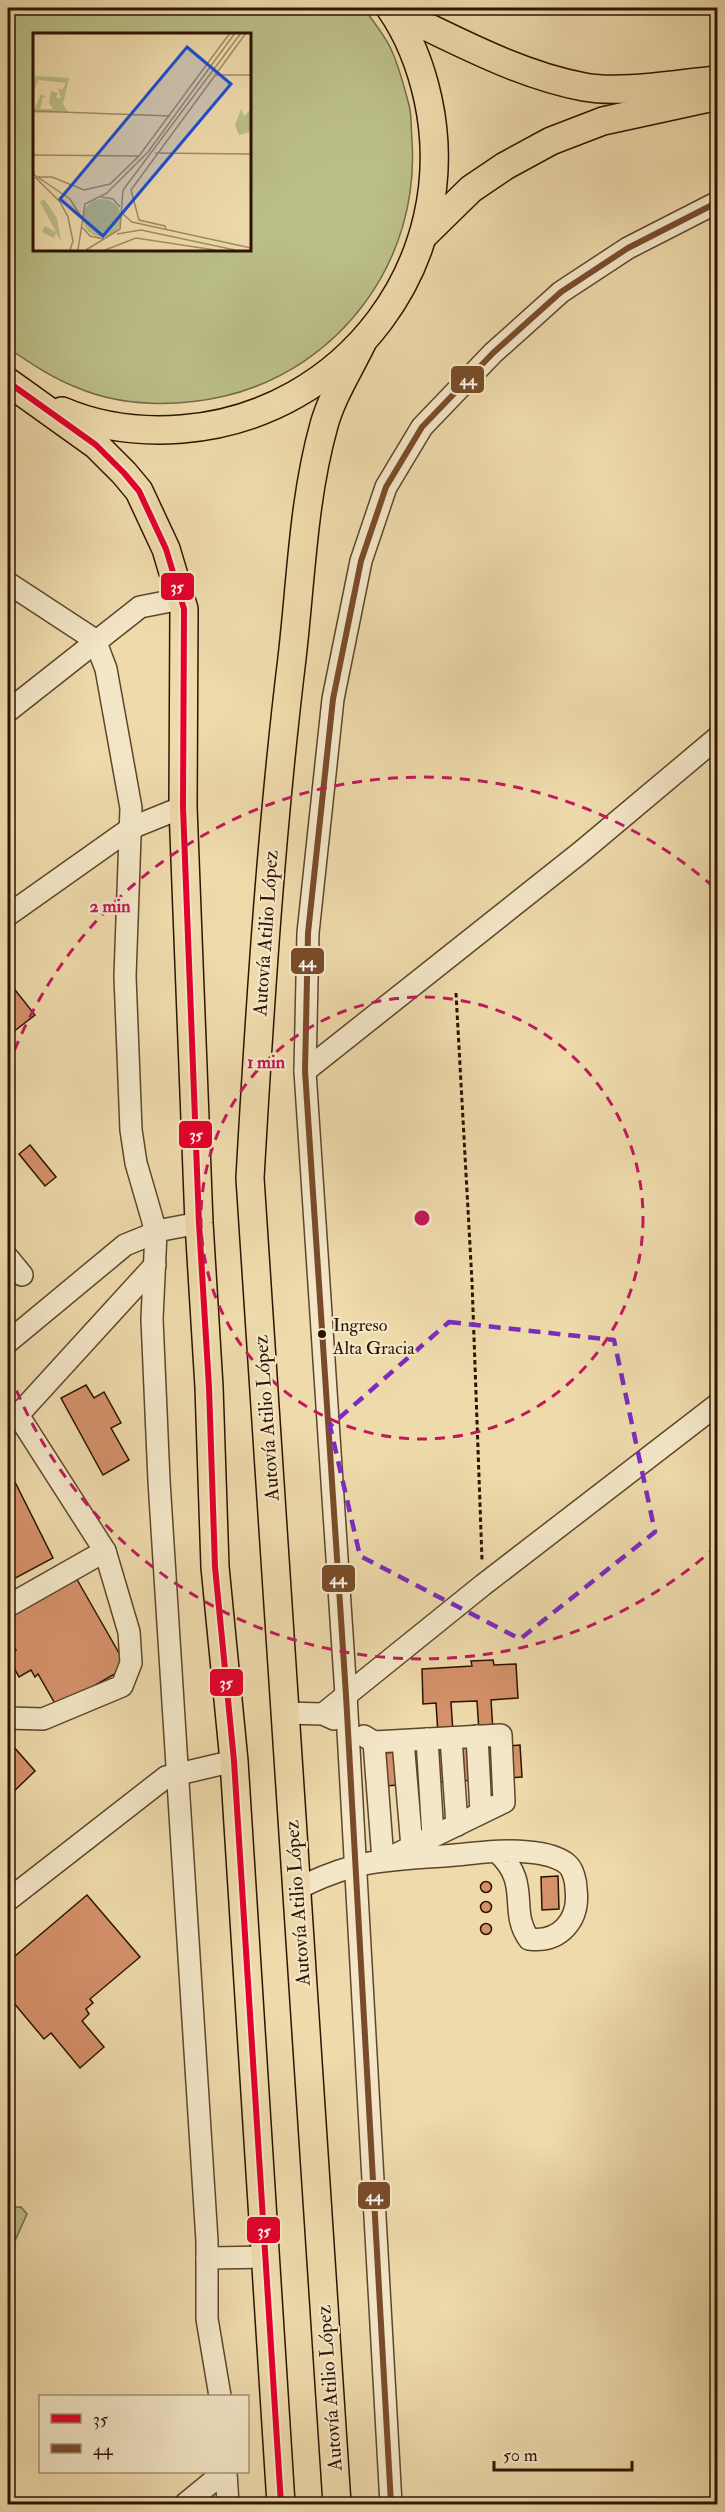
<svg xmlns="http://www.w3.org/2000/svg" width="725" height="2512" viewBox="0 0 725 2512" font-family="'IM FELL Double Pica',serif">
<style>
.green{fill:#bbbe87;stroke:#746944;stroke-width:1.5;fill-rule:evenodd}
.building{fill:#d4916a;stroke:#2d1400;stroke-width:1.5;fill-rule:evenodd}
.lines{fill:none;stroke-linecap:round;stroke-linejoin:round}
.minor-casing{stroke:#5d462b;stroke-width:24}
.major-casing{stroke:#2d1400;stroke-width:30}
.path{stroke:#2d1400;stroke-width:3;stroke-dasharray:4.5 3;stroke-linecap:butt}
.minor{stroke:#f4e7c8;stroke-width:21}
.major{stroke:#eedaab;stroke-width:27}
.bus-1-casing{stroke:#f4e7c8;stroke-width:10}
.bus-2-casing{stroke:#f4e7c8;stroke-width:10}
.bus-1{stroke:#e4002b;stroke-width:6}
.bus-2{stroke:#7a4b2a;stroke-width:6}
.marked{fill:none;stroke:#7b2cbf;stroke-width:4.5;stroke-dasharray:12 8;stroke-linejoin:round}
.ring{fill:none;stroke:#c2185b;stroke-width:3;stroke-dasharray:10 8}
.bus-dot{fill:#2d1400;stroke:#f4e7c8;stroke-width:2}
.labels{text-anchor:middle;stroke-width:4.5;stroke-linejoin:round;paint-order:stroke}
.bus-label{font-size:18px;fill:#2d1400;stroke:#f4e7c8;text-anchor:start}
.street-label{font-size:20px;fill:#2d1400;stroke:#f4e7c8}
.inset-road{fill:none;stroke:#a18b67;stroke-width:1.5}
.view{fill:#1d4ed8;fill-opacity:0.15;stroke:#1d4ed8;stroke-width:3}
.inset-edge{fill:none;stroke:#2d1400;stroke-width:3}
.centre{fill:#c2185b;stroke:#f4e7c8;stroke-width:3}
.ring-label{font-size:18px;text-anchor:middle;font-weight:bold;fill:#c2185b;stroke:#f4e7c8;stroke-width:4.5;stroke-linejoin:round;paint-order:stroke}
.line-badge{stroke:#f4e7c8;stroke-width:2}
.badge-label{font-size:16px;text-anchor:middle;font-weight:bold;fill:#fff}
</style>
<rect width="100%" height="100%" fill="#eedaab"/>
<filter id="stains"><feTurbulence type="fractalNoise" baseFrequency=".00333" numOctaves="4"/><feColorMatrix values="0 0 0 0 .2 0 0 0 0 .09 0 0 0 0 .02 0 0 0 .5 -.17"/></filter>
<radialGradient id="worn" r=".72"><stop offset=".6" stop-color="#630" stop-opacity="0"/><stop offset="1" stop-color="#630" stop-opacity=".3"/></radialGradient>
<g class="green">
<path d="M 8,8 L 364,8 C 372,20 382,32 389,45 C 398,62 404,86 409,105 C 412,116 411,130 412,141 C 420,260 341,368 225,396 C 178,407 123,407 78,388 C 52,378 30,363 8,348 ZM 34,34 L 249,34 L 249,249 L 34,249 Z"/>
<polygon points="8,2203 11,2207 21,2207 27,2214 14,2243 8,2247"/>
</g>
<g class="building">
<polygon points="8,981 35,1015 8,1036"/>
<polygon points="30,1145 56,1177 45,1186 19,1154"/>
<polygon points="86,1385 94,1398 104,1392 121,1423 111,1428 129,1460 103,1475 61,1398"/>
<polygon points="8,1468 53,1558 8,1582"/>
<polygon points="75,1576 127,1667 57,1707 38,1674 35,1677 31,1670 19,1677 8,1657 16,1650 13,1645 8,1648 8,1615"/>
<path d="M 493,1660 L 494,1665 L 516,1664 L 518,1698 L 491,1700 L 494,1747 L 520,1745 L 522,1777 L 384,1786 L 382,1753 L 439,1750 L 436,1703 L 423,1704 L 422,1669 L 472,1666 L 471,1661 ZM 477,1701 L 480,1747 L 454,1749 L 451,1702 Z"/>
<polygon points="13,1746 35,1771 8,1797 8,1751"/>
<polygon points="558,1876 559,1909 542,1910 541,1877"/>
<circle cx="486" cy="1887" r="5.5"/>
<polygon points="87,1895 140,1957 90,1999 93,2003 86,2009 89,2014 82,2021 104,2047 80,2068 51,2033 44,2039 8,1996 8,1962"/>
<circle cx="486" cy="1907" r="5.5"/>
<circle cx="486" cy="1929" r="5.5"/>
</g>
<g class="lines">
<g class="minor-casing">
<g id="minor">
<polyline points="8,583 95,640 106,669 131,808 125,976 131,1130 136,1163 156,1232 152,1319 159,1481 207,2241 207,2319 220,2396"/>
<polyline points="8,711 140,607 181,599"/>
<polyline points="8,915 131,828 183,807"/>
<polyline points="305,1071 581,852 718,737"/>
<polyline points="8,1258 22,1275"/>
<polyline points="8,1342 125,1245 162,1230 199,1223"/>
<polyline points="8,1606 105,1551"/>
<polyline points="285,1713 323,1714 334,1719"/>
<polyline points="323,1714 483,1585 718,1404"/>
<polyline points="8,1718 43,1719 122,1686 131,1663 129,1632 105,1551 18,1415 155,1265"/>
<polyline points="364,1736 374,1742 383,1860"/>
<polyline points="477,1736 481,1813"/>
<polyline points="451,1738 457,1825"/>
<polyline points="427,1739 433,1836"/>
<polyline points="403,1741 412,1847"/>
<polyline points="374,1742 501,1735 504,1802 395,1855"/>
<path d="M 296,1890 C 315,1879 334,1872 355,1866 C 388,1858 422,1858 455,1855 C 479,1853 504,1849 528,1852 C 541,1853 557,1856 567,1864 C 573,1869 576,1881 576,1889 C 580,1920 560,1943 529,1939 C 508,1910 532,1883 497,1852"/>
<polyline points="8,1900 166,1777 234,1761"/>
<polyline points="207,2258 266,2257"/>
<polyline points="226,2472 228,2504"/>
<polyline points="185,2504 224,2472"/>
<polyline points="391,2504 346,1695 305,1071 308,933 333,699 361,561 386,487 422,427 493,353 561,292 628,248 718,202"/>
</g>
</g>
<g class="major-casing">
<g id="major">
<path d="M 392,10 C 454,39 516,74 584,87 C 622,94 678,83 718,80"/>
<polyline points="424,235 471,189 505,166 551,141 603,121 718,96"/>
<polyline points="8,382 96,445 124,473 139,491 166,549 184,609 183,807 199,1223 209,1387 215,1567 234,1761 281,2504"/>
<path d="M 62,411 C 99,427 142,432 182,429 C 347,416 463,261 428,99 C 421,67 408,34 390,8"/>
<path d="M 337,2504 L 250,1178 C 260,1004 271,831 292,658 C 301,581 303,500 324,425 C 332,396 349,370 362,343"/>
</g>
</g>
<polyline class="path" points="456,993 472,1282 482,1560"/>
<use href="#minor" class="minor"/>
<use href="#major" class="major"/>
<g class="bus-1-casing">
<polyline id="bus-1" points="8,382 96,445 124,473 139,491 166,549 184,609 183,807 199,1223 209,1387 215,1567 234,1761 281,2504"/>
</g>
<g class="bus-2-casing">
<polyline id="bus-2" points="391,2504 346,1695 305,1071 308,933 333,699 361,561 386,487 422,427 493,353 561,292 628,248 718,202"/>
</g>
<use href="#bus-1" class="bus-1"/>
<use href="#bus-2" class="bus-2"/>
</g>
<path class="marked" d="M 449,1322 L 614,1340 L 655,1532 L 520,1639 L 360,1556 L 330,1426 Z"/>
<g class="ring">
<circle cx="422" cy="1218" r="221"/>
<path d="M717 1546A441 441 0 0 1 8 1369M8 1067A441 441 0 0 1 717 890"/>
</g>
<circle class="bus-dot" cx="322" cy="1334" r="5"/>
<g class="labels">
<g class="bus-label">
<text x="333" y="1331">Ingreso<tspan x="333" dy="23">Alta Gracia</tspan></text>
</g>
<g class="street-label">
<text transform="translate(265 933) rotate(-86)" y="7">Autovía Atilio López</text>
<text transform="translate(266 1418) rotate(-94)" y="7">Autovía Atilio López</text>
<text transform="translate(297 1903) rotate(-94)" y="7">Autovía Atilio López</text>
<text transform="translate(329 2388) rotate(-94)" y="7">Autovía Atilio López</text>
</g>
</g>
<g transform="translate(33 33)">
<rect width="218" height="218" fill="#eedaab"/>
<path d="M 2,43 L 36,45 L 30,71 L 35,79 L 0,80 L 8,61 L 14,64 L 10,64 L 7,76 L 20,76 L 16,70 L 18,58 L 25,60 L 23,65 L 28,65 L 25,55 L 29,57 L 33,50 L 5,47 L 0,61 ZM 208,76 L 211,83 L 217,77 L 217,99 L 206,102 L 202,92 ZM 11,166 L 24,185 L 28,208 L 23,200 L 21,205 L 9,199 L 12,193 L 23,199 L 7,169 ZM50 185a19 19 0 1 1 38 0a19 19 0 1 1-38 0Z" fill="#bbbe87"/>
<path class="inset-road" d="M 183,42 L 218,42M 0,78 L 137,83M 122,120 L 218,121M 0,122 L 106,123M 0,141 L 37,166 L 47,182M 2,144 L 27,169 L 35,184 L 40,208 L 37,217M 5,144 L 19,144 L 51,157 L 77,151 L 106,123 L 197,0M 68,164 L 80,166 L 87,174M 90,181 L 99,189 L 218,215M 49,194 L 57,203 L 71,206M 133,196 L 132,193 L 106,187 L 98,157 L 213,0M 84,201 L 108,197 L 202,217M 45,217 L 52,171 L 74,160 L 115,119 L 202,0M 53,217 L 87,196 L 90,157 L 208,0M 72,217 L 103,205 L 182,217"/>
<path class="view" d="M 154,14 L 198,51 L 70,203 L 27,166 Z"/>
<rect width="218" height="218" class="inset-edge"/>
</g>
<circle cx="422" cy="1218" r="9" class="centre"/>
<g class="ring-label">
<text x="110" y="912">2 min</text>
<text x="266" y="1068">1 min</text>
</g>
<g class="line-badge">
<rect x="450" y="365" width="35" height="29" rx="6" fill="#7a4b2a"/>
<rect x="160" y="572" width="35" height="29" rx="6" fill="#e4002b"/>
<rect x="290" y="947" width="35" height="28" rx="6" fill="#7a4b2a"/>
<rect x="178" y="1120" width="35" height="29" rx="6" fill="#e4002b"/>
<rect x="321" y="1564" width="35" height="29" rx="6" fill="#7a4b2a"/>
<rect x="209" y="1668" width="35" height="29" rx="6" fill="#e4002b"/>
<rect x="357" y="2181" width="34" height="29" rx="6" fill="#7a4b2a"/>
<rect x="246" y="2216" width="35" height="28" rx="6" fill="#e4002b"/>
</g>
<g class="badge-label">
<text x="468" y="385">44</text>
<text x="177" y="592">35</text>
<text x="307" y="967">44</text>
<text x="196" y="1140">35</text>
<text x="338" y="1584">44</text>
<text x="226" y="1688">35</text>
<text x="374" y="2201">44</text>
<text x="264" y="2236">35</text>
</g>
<rect width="725" height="2512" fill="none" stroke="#eedaab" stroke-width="30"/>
<rect x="9" y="9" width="707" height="2494" fill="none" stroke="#2d1400" stroke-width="3"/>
<rect x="15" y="15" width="695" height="2482" fill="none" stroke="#2d1400" stroke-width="1.5"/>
<rect x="39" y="2395" width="210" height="78" fill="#f4e7c8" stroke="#a49378" stroke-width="1.5"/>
<rect x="51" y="2414" width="30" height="9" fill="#e4002b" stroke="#a49378" stroke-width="1.5"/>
<text x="93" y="2425" font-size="18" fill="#2d1400">35</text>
<rect x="51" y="2444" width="30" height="9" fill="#7a4b2a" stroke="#a49378" stroke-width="1.5"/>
<text x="93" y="2455" font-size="18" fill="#2d1400">44</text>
<path d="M494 2461v9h138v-9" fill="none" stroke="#2d1400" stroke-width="3"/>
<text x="503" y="2461" font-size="18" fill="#2d1400" stroke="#f4e7c8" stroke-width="4.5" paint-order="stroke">50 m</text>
<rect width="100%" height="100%" filter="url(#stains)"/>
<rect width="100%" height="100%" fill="url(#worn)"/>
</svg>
